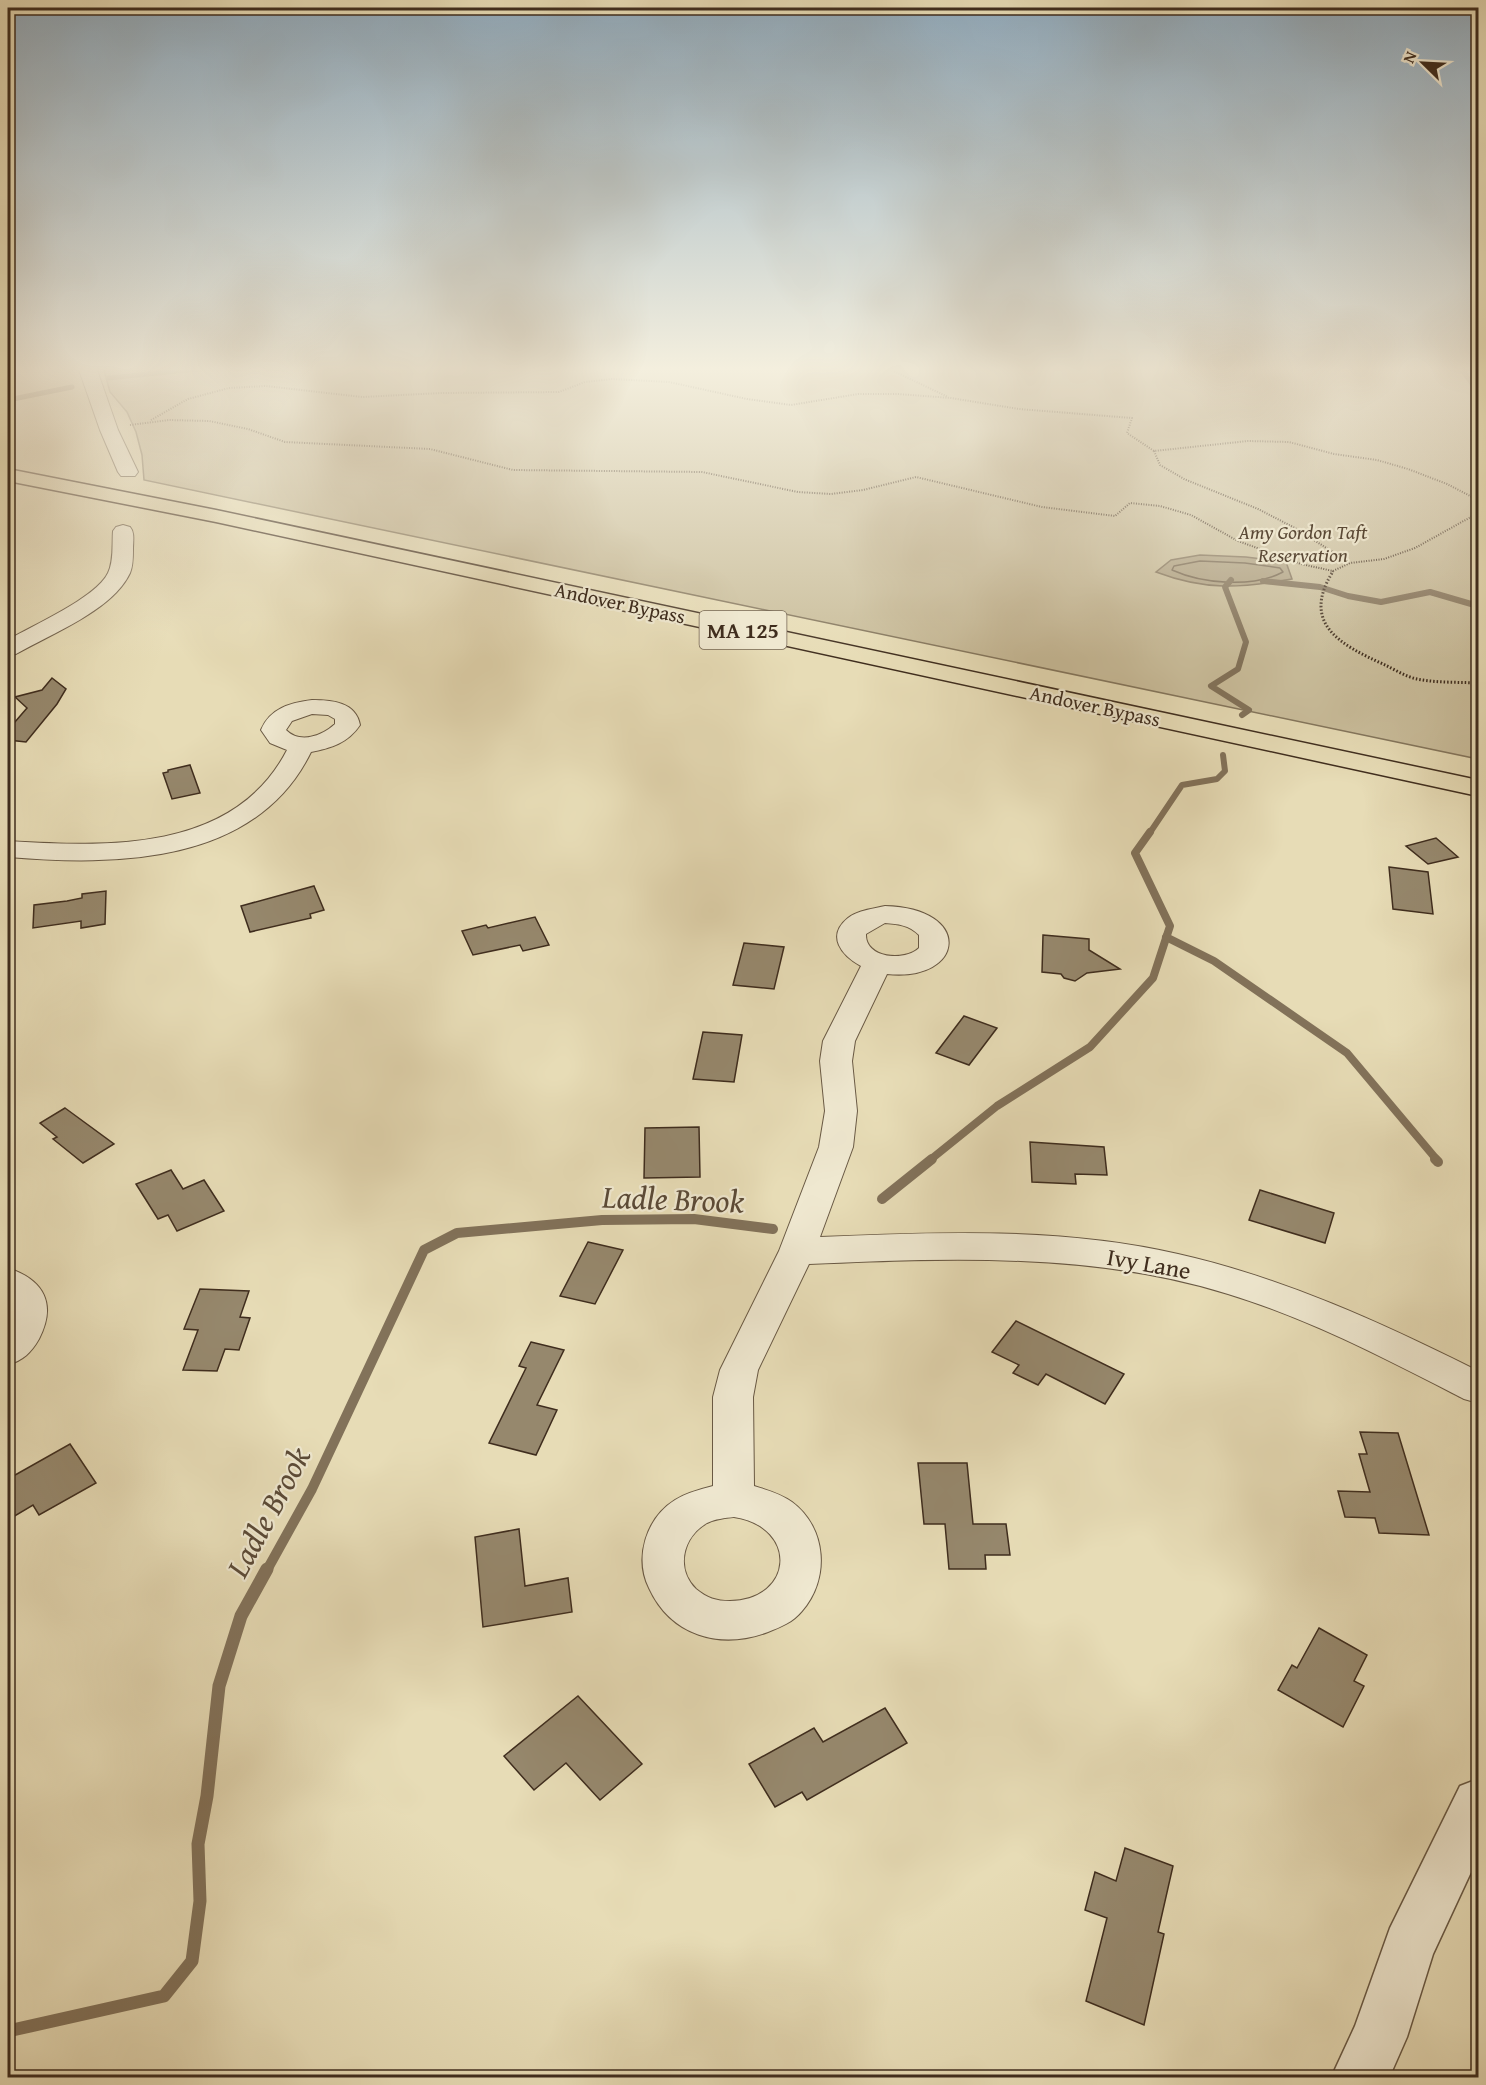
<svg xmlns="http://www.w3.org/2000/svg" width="1486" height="2085" viewBox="0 0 1486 2085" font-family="'Gentium Book Plus',serif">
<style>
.green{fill:#cabe9c;stroke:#84765d;stroke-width:1.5}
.water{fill:#aea082;stroke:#82725a;stroke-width:1.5}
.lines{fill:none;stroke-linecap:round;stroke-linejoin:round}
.shore{stroke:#766650;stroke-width:1.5}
.stream-far4{stroke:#82725a;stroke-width:5}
.stream-far3{stroke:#82725a;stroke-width:6}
.stream-far2{stroke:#82725a;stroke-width:8}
.stream-far1{stroke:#82725a;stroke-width:10}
.stream{stroke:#82725a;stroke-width:13}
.building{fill:#96886d;stroke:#3f2d1e;stroke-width:1.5}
.minor-casing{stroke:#695944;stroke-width:2}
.tertiary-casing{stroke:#695944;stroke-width:3}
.primary-casing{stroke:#3f2d1e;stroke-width:3}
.path-far1{stroke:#3f2d1e;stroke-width:2;stroke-dasharray:1 1.5;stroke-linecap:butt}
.path{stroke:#3f2d1e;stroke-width:3;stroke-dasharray:1.5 2;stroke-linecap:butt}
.minor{fill:#efe8d0;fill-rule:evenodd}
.tertiary{fill:#efe8d0;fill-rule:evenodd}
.primary{fill:#e7dcb6;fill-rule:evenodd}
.labels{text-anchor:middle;stroke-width:4.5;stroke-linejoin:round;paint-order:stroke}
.far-park-label{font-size:20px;font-style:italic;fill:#5b4a37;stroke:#efe8d0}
.far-street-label{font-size:20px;fill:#3f2d1e;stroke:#efe8d0}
.shield{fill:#efe8d0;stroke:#746553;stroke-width:1.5}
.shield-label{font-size:22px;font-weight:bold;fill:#3f2d1e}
.street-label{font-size:24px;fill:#3f2d1e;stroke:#efe8d0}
.near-water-label{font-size:32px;font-style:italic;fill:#5b4a37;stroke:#efe8d0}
</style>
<rect width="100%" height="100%" fill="#e7dcb6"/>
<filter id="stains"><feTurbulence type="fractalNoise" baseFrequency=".00333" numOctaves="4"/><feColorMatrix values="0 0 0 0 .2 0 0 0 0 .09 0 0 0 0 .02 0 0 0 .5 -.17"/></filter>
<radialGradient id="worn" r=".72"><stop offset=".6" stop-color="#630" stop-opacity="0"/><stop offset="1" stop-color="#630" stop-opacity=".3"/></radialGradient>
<polygon class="green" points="103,367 1478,367 1478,759 144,480 142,455 136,432 127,412 110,392"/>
<path class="water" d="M 1200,555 L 1246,557 L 1286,562 L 1292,579 C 1240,588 1206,591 1156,572 L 1171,560 Z"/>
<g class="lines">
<path class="shore" d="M 1200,561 L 1245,563 L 1280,568 L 1283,572 C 1253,588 1203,584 1172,570 L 1174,566 Z"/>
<g class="stream-far4">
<polyline points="1460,367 1478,392"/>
<polyline points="109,378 217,367"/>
<polyline points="8,400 72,387"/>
</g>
<g class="stream-far3">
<polyline points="1231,580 1225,587 1246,642 1238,669 1211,686 1249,710 1242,715"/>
<polyline points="1263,581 1320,587 1348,596 1381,602 1430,592 1478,606"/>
<polyline points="1149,834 1182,785 1217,779 1225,771 1223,755"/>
</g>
<g class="stream-far2">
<polyline points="1166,937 1214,961 1347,1053 1437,1160"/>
<polyline points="930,1160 997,1106 1090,1047 1153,978 1170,926 1135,853 1150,832"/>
</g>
<g class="stream-far1">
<polyline points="1435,1159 1438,1162"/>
<polyline points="882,1199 932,1159"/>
<polyline points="267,1570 312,1489 424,1250 457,1233 602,1220 694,1219 773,1229"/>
</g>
<polyline class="stream" points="8,2031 164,1996 192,1961 200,1901 198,1844 207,1796 219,1686 241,1616 267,1569"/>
</g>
<g class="building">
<polygon points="52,678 66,689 57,704 26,742 8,740 8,730 27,708 15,697 42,690"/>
<polygon points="190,765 200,793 172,799 163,773 168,772 168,770"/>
<polygon points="1436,838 1458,857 1428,864 1406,846"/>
<polygon points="1389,867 1428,872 1433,914 1393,909"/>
<polygon points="314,886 324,910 310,914 311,918 250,932 241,906"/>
<polygon points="106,891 105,924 81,928 81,921 33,928 34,905 67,901 82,898 82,894"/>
<polygon points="535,917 549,945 523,951 520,945 473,955 462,931 486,925 488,928"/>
<polygon points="1043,935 1089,939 1089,950 1120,969 1087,973 1075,981 1064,978 1061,974 1042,972"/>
<polygon points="744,943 784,947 774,989 733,985"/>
<polygon points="964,1016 997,1028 969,1065 936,1053"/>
<polygon points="703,1032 742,1035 734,1082 693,1079"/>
<polygon points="65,1108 114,1144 83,1163 53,1139 57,1137 40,1123"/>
<polygon points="699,1127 700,1177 644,1178 645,1128"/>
<polygon points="1030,1142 1104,1147 1107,1175 1075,1174 1076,1184 1032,1182"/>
<polygon points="171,1170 183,1189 204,1180 224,1211 177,1231 168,1215 158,1219 136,1184"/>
<polygon points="1260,1190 1334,1213 1325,1243 1249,1220"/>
<polygon points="588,1242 623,1250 595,1304 560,1296"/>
<polygon points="200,1289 249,1291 240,1317 250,1318 239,1350 225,1349 217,1371 183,1370 198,1330 184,1329"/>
<polygon points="1016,1321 1124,1374 1105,1404 1046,1374 1038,1385 1013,1373 1019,1365 992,1352"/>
<polygon points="531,1342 564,1350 537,1405 557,1410 536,1455 489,1443 526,1368 519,1366"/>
<polygon points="1360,1432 1398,1433 1429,1535 1379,1533 1375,1518 1345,1517 1338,1491 1370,1492 1359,1454 1367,1454"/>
<polygon points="70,1444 96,1483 39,1515 33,1505 8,1520 8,1479"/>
<polygon points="918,1463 967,1463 973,1524 1006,1524 1010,1555 985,1555 986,1569 949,1569 945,1524 924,1524"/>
<polygon points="519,1529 525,1586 568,1578 572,1612 483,1627 475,1537"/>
<polygon points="1319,1628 1367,1655 1354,1681 1364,1686 1343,1727 1278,1690 1292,1665 1297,1668"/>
<polygon points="578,1696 642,1764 600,1800 566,1763 534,1790 504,1756"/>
<polygon points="885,1708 907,1743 807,1800 802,1792 775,1807 749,1764 814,1728 823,1742"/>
<polygon points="1125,1848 1173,1866 1158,1932 1164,1934 1144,2025 1086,2001 1107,1918 1085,1910 1095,1872 1116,1881"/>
</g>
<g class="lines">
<g class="minor-casing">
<g id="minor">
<polygon points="78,367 96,367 118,430 138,472 135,476 121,476 118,472 100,430"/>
<path d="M 123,525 L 130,527 C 135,533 133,541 133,549 C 133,557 133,566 130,573 C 113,610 51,634 16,654 L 8,656 L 8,640 C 33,625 96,598 108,573 C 114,561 112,544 113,531 L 116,527 Z"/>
<path d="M 312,700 C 332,700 356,702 360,725 C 348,743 331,748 311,752 C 256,865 116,866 8,857 L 8,841 C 106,847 234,853 287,750 L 270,743 L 261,730 C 270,708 290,703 312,700 ZM 312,714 L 328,715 L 335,719 L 335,724 C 322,736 300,744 286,730 L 292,721 Z"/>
<path d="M 885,906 C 974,908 965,982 887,974 L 855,1041 L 852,1061 L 857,1111 L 853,1147 L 820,1237 C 939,1232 1062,1227 1178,1254 C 1284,1278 1382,1323 1478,1371 L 1478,1403 L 1464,1399 C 1388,1360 1310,1319 1228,1294 C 1094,1252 948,1258 809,1264 L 758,1370 L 753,1397 L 754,1486 C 767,1490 781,1494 792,1502 C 827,1528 830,1579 802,1611 C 793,1622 781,1627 768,1632 C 720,1650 671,1636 649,1588 C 634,1558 646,1518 675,1500 C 686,1493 701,1489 713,1486 L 713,1397 L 720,1370 L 779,1251 L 819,1147 L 825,1111 L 820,1061 L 823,1041 L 861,966 C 841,955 826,936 848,918 C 858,910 873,909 885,906 ZM 885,923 C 898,924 909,925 919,935 L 919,948 C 904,962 865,958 866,934 ZM 734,1517 C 799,1527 794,1600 730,1601 C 716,1601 707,1598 696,1589 C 675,1568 683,1537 707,1523 C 715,1519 725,1518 734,1517 Z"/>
<path d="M 8,1268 C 44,1280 57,1304 39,1339 C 31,1353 23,1360 8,1365 L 8,1326 L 11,1314 L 10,1304 L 8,1300 Z"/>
</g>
</g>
<g class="tertiary-casing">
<polygon id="tertiary" points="1478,1779 1478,1857 1433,1954 1407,2037 1389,2078 1331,2078 1355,2026 1390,1928 1460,1786"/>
</g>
<g class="primary-casing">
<polygon id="primary" points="8,469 216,510 1478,780 1478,796 216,522 8,481"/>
</g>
<g class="path-far1">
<polyline points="885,367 948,397"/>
<polyline points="151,420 188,399 229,388 266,386 362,397 441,393 559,392 585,382 612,379 669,382 747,399 791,405 858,394 898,394 951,398 1019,409 1132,418 1127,433 1154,451 1248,441 1289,442 1334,454 1377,460 1408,469 1447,484 1478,500"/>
<polyline points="130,425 169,420 209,421 248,429 285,442 430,449 513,470 702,472 798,492 831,494 863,490 916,477 1042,507 1115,516 1130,503 1160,506 1191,515 1238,541 1301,564 1333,571 1331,574"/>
<polyline points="1154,451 1160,465 1184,479 1258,509 1295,528 1350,563"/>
<polyline points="1333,571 1350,563 1384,559 1415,548 1478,513"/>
</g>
<path class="path" d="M 1332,573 C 1301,624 1341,645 1383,664 C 1394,669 1406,677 1417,679 C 1437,683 1458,682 1478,683"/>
<use href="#minor" class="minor"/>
<use href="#tertiary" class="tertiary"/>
<use href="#primary" class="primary"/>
</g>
<linearGradient id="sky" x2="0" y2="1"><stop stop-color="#91acbf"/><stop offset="0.56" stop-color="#f4efde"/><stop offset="1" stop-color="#f4efde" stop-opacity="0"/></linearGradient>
<rect width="1486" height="659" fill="url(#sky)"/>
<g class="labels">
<g class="far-park-label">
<text x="1303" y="539">Amy Gordon Taft<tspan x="1303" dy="23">Reservation</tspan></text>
</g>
<g class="far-street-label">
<text transform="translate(620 603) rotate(12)" y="7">Andover Bypass</text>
<text transform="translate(1095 706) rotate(12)" y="7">Andover Bypass</text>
</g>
<rect class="shield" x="699.5" y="611" width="87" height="38" rx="4.5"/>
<g class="shield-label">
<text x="743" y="638">MA 125</text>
</g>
<g class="street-label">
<text transform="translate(1149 1264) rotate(10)" y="8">Ivy Lane</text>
</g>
<g class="near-water-label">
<text transform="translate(673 1199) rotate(2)" y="11">Ladle Brook</text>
<text transform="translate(268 1512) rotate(-62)" y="11">Ladle Brook</text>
</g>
</g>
<rect width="1486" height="2085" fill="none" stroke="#e7dcb6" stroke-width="30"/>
<rect x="9" y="9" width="1468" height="2067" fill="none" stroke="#3f2d1e" stroke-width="3"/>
<rect x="15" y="15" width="1456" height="2055" fill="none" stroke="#3f2d1e" stroke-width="1.5"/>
<g transform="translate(1423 63) rotate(294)" stroke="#efe8d0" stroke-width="4.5" paint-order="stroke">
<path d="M0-4.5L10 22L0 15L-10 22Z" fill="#3f2d1e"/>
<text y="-9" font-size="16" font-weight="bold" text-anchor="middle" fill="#3f2d1e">N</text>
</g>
<rect width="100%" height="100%" filter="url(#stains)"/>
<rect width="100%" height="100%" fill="url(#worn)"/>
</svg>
